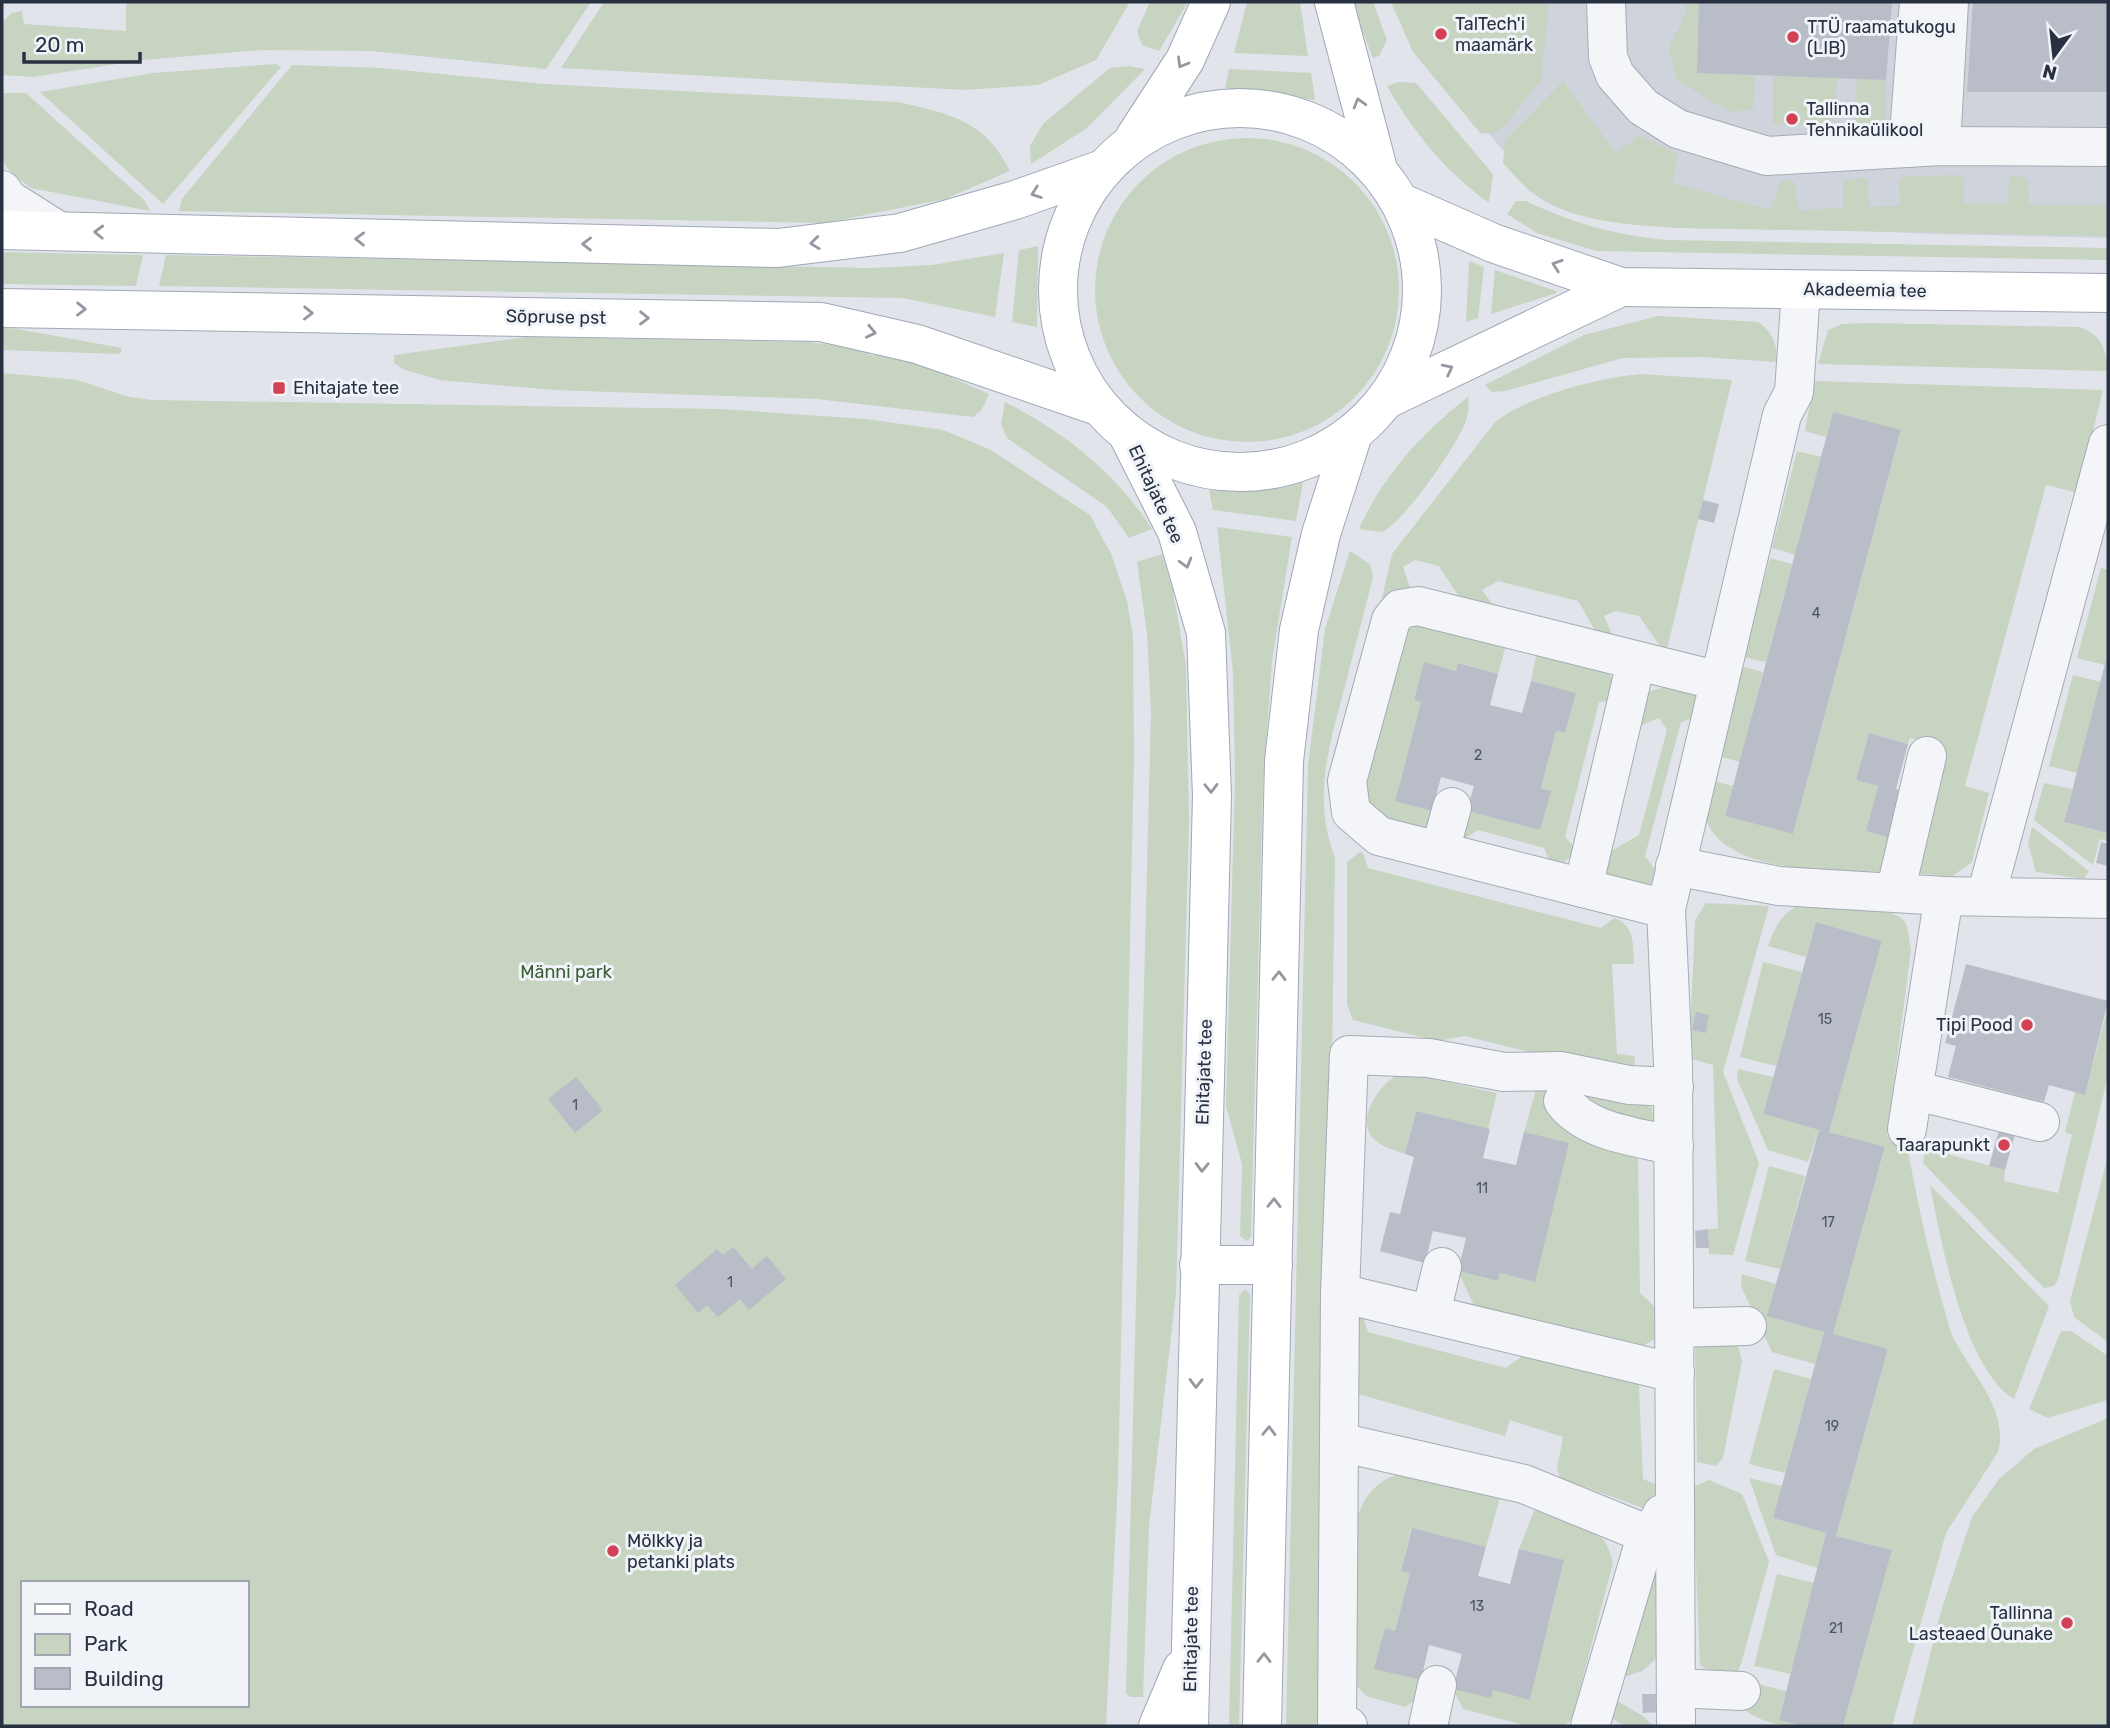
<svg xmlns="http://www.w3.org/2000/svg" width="2110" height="1728" viewBox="0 0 2110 1728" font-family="Rubik,sans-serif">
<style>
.built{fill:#ced3dc}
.green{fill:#c6d4c1;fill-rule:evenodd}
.building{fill:#b8bdc7}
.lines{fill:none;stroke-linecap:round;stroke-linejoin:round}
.minor-casing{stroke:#a6abb4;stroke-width:40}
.major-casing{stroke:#9fa8b6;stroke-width:40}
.minor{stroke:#f4f5f8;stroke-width:38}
.major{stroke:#fff;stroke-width:38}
.oneway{stroke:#9498a0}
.poi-dot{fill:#d34154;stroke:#f0f3f7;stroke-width:2.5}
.labels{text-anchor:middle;stroke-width:6;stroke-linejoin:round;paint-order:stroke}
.number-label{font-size:14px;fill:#4c5463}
.poi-label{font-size:18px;fill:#283142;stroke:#f0f3f7;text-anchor:start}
.street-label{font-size:18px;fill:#283142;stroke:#f0f3f7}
.park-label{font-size:18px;fill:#3c5e35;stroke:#f0f3f7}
</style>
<rect width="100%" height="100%" fill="#e1e4ea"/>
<polygon class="built" points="1408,2 2108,2 2108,238 1936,234 1624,221 1540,195 1413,43"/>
<g class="green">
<polygon points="126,2 591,2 546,69 371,51 263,50 143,60 32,77 2,75 2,23 11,13 22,11 24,24 126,31"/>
<polygon points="604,2 1130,2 1096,60 1038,85 965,90 561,68"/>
<polygon points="1150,2 1188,2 1159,51 1142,45 1137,31"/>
<polygon points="1247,2 1300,2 1308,56 1234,53"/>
<polygon points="1351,2 1373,2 1387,40 1379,56 1373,58"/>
<polygon points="1391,2 1549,2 1541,80 1504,126 1496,132 1481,134 1413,52"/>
<polygon points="1684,2 1699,2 1697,73 1755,76 1753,109 1729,112 1676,79 1669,48 1687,11"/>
<polygon points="276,64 281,67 163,204 40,92 153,73"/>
<path d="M 292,65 L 381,68 L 543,84 L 898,102 C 950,114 985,120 1010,171 L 945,199 L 825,223 L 179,211 L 182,199 Z"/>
<polygon points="1129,66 1145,69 1087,128 1031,164 1030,146 1043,124 1110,68"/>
<polygon points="1229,69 1311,73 1315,100 1225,88"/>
<polygon points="1773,76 1837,78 1834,124 1773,125"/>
<polygon points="1857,79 1886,80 1885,125 1854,124"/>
<path d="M 1563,81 L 1615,152 L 1640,136 L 1676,153 L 1678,159 L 1672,183 L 1771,210 L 1780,181 L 1794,181 L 1799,210 L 1843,208 L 1843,180 L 1863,178 L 1868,180 L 1869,207 L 1900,205 L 1899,182 L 1904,176 L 1958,175 L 1964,179 L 1963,203 L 2007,204 L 2010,177 L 2023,176 L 2028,181 L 2029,205 L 2108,205 L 2108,236 L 1679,228 C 1633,225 1578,223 1538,197 C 1525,189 1514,174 1503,163 L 1505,140 Z"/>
<path d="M 1399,82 L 1416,83 L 1493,174 L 1489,203 C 1446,172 1413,132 1387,86 Z"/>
<polygon points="2,93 26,93 145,201 150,211 31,188 12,174 2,160"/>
<circle cx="1247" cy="290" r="152"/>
<path d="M 1516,201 L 1526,201 C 1572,223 1615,235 1666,240 L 2108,248 L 2108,260 L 1596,251 L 1537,233 L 1507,214 Z"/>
<polygon points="1038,246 1037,327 1012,322 1019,250"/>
<polygon points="2,252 143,255 136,286 2,284"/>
<polygon points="1004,253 995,317 903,298 159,286 166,255 871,268 932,265"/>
<polygon points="1469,261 1484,267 1478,318 1466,322"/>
<polygon points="1495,270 1556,291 1557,293 1491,314"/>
<path d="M 1658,316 L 1758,322 C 1773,333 1777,343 1777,362 L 1700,357 L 1623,358 L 1505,391 L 1492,392 L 1485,385 L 1584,335 Z"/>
<path d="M 1868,323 L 2079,327 C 2101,334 2107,349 2107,371 L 1818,364 L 1828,330 L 1842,324 Z"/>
<polygon points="2,328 17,329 122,348 120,354 2,350"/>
<polygon points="526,337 807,342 868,349 868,354 875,356 877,351 935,370 989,394 981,411 973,417 817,399 554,390 440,380 405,370 394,363 394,355"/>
<path d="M 2,373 L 77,380 L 129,397 L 152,400 L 720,409 L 866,419 L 943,430 L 991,450 L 1090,515 L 1112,556 L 1127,601 L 1133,636 L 1134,760 L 1118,1479 L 1106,1726 L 2,1726 ZM 23,1583 L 247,1583 L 247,1705 L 23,1705 Z"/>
<path d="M 1641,374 L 1732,380 L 1667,649 L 1662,649 L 1639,616 L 1615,611 L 1604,616 L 1613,637 L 1600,639 L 1578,601 L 1498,581 L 1482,590 L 1494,606 L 1459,597 L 1439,566 L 1415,560 L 1403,567 L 1410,587 L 1393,591 L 1382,598 L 1392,554 L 1496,421 C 1532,395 1597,378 1641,374 Z"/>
<path d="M 1814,381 L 2103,390 L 2078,493 L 2046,485 L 1965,786 L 1989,793 L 1972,862 L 1951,877 L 1917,873 L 1940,746 L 1910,738 L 1908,744 L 1869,733 L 1856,780 L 1878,786 L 1866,831 L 1900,841 L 1883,872 C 1836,871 1715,875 1704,812 C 1702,802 1707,790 1709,780 L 1733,786 L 1725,816 L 1793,834 L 1901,431 L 1833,412 L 1826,437 L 1805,431 Z"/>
<path d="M 1469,396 C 1468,405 1469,415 1465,423 C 1456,447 1404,522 1382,532 L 1359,529 C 1384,474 1422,433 1469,396 Z"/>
<path d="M 1005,402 C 1064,432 1116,473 1152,529 L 1129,538 L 1107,507 L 1007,438 L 1001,424 Z"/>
<polygon points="1797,451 1821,457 1795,555 1772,548"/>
<polygon points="1303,482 1296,521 1213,510 1209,490 1249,489"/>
<polygon points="1217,527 1292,537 1272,661 1263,784 1251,1237 1247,1241 1240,1236 1242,1164 1226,1106 1235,778 1233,672"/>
<path d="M 1350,551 L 1370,564 L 1373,577 C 1364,613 1354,650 1345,686 C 1329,747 1312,796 1335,858 L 1322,1726 L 1286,1726 L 1308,766 L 1325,629 Z"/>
<polygon points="1162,554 1173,591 1186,665 1189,821 1176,1294 1149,1526 1143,1697 1130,1697 1126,1693 1151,712 1147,634 1137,562"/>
<polygon points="1770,558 1792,564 1766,662 1744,657"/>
<polygon points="2101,568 2108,570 2108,653 2105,665 2077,658"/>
<path d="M 1413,623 L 1506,645 L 1498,674 L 1459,663 L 1456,671 L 1424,663 L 1414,700 L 1421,702 L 1395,800 L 1432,811 L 1425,833 C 1391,824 1369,820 1364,781 L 1401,633 Z"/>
<path d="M 1537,652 C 1556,657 1608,663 1615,682 C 1617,686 1616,694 1616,699 L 1599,702 L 1565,837 L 1577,850 L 1560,866 L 1551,864 L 1544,848 L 1478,830 L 1463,840 L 1467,811 L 1540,830 L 1550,791 L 1541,788 L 1556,731 L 1565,733 L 1576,693 L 1531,681 Z"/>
<polygon points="1741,666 1763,672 1740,762 1718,756"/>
<polygon points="2073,675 2101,682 2077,773 2049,766"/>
<polygon points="1667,686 1694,694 1697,698 1696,717 1681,722 1645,856 1655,869 1652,883 1648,887 1614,881 1604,873 1606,854 1639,835 1667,730 1659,718 1640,726 1646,693"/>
<polygon points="2044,783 2072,789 2064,822 2108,833 2108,841 2100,839 2093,865 2034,820"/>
<polygon points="2032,827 2089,871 2084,879 2036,872 2028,844"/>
<path d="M 1360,852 L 1363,853 L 1368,868 L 1601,928 L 1614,918 C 1635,925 1633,945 1634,964 L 1612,964 L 1617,1054 L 1635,1056 L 1634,1065 L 1594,1068 L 1465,1036 L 1437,1041 L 1353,1020 L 1347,1004 L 1347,862 Z"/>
<polygon points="1706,903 1769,906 1723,1072 1759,1163 1733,1255 1709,1254 1708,1229 1718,1229 1713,1065 1689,1058 1695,920"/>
<path d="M 1801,904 C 1821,905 1894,905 1905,922 C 1909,929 1909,941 1911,949 L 1887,1136 L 1908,1151 C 1917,1199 1927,1247 1940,1294 C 1944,1307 1947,1322 1952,1335 C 1969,1371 2010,1410 1998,1452 L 1946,1533 L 1892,1726 L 1843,1726 L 1892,1550 L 1836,1536 L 1888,1350 L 1833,1334 L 1885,1148 L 1829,1132 L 1882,941 L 1816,922 L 1806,957 L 1768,946 C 1775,926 1782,913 1801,904 Z"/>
<polygon points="1763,962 1802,972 1776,1066 1740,1057"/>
<polygon points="2108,1007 2108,1076 2058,1280 2054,1286 2044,1288 1923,1163 1926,1148 2005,1170 2004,1181 2058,1193 2072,1135 2065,1132 2075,1092 2085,1094"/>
<polygon points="1738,1069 1773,1077 1763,1114 1819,1130 1808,1162 1768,1150 1737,1079"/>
<path d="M 1401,1072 L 1497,1093 L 1488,1129 L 1416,1111 L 1405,1154 C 1397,1151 1386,1148 1379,1143 C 1350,1123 1380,1084 1401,1072 Z"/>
<polygon points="1554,1080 1652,1107 1654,1124 1638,1148 1640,1293 1660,1312 1658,1337 1639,1348 1475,1308 1458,1271 1497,1281 1500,1273 1535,1282 1524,1132 1537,1086"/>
<polygon points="2108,1156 2108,1342 2074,1317 2070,1301"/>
<polygon points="1769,1166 1805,1176 1780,1269 1745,1261"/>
<path d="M 1930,1185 L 2049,1306 L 2014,1399 C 1964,1369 1941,1241 1930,1185 Z"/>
<polygon points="1742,1274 1776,1284 1824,1332 1815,1364 1772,1352 1741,1286"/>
<polygon points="1245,1289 1250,1294 1239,1726 1229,1726 1239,1295"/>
<polygon points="1350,1313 1363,1316 1368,1332 1506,1368 1525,1354 1634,1381 1639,1386 1643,1479 1655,1484 1660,1496 1646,1509 1560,1478 1557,1469 1563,1437 1510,1420 1505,1436 1348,1391"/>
<polygon points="2061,1331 2071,1331 2108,1356 2108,1400 2048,1418 2029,1409"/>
<polygon points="1695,1336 1737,1342 1742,1361 1723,1458 1716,1466 1697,1462"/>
<polygon points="1774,1369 1811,1379 1785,1473 1749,1464"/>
<polygon points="2108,1418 2108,1726 1912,1726 1942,1608 1972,1517 1999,1479 2034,1449"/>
<path d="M 1407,1473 L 1500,1498 L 1486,1547 L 1411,1529 L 1401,1571 L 1410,1573 L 1395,1631 L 1385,1628 L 1375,1669 L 1421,1680 L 1417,1699 L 1405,1707 L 1366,1696 L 1355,1684 L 1357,1519 C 1364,1495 1380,1476 1407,1473 Z"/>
<polygon points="1749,1478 1782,1486 1773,1518 1826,1533 1817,1568 1776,1555"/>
<path d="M 1709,1480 L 1742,1494 L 1769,1562 L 1741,1664 L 1738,1671 C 1724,1676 1712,1674 1700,1665 L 1693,1492 L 1695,1486 Z"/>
<path d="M 1544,1507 C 1577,1521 1605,1525 1613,1563 L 1572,1719 L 1564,1726 L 1528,1726 L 1463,1709 L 1453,1689 L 1493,1690 L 1530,1700 L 1564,1561 L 1519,1549 L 1534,1511 Z"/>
<polygon points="1655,1550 1660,1655 1642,1671 1618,1679"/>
<polygon points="1777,1574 1814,1583 1791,1674 1754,1666"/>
<path d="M 1750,1682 L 1786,1691 L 1779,1719 L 1803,1726 C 1782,1726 1762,1723 1745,1710 Z"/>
<polygon points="1612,1698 1643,1716 1653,1726 1625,1726 1607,1715"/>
</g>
<g class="building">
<polygon points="1699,2 1892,2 1886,80 1697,73"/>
<polygon points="1973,2 2108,2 2108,92 1967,92"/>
<polygon points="1833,412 1901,430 1793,834 1725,816"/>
<polygon points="1703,500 1719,504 1714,523 1698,519"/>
<polygon points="2107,656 2108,656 2108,833 2064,822"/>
<polygon points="1424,662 1456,671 1458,663 1498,674 1490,705 1522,713 1531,681 1576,693 1565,733 1556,731 1541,788 1551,791 1540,830 1467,811 1474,786 1441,777 1432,811 1395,801 1421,702 1414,700"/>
<polygon points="1869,733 1908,744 1896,789 1913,793 1900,841 1866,831 1878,786 1856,780"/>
<polygon points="2101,842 2108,844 2108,866 2096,863"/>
<polygon points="1816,922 1882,941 1829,1132 1885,1147 1833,1334 1888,1349 1836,1536 1892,1550 1843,1726 1803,1726 1779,1720 1826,1533 1773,1518 1824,1332 1767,1316 1819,1130 1763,1114"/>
<polygon points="1966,964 2108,1001 2085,1095 2049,1085 2044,1102 1948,1077 1956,1046 1945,1043"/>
<polygon points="1696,1012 1709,1015 1706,1033 1692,1030"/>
<polygon points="576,1077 603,1110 575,1133 548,1099"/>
<polygon points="1416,1111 1490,1129 1483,1158 1516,1165 1524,1132 1569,1143 1535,1282 1500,1273 1498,1281 1458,1271 1466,1238 1433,1231 1425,1263 1380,1251 1390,1212 1400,1214 1414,1157 1405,1154"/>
<polygon points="2000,1127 2016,1131 2005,1170 1989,1166"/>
<polygon points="1708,1229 1709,1248 1696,1248 1695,1231"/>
<polygon points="733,1247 752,1269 767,1256 786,1279 749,1310 740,1299 718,1317 707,1305 698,1313 675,1285 717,1249 723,1255"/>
<polygon points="1412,1528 1486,1547 1478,1576 1510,1584 1519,1549 1564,1560 1530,1700 1493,1690 1491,1698 1453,1689 1462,1654 1429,1645 1421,1680 1374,1669 1385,1628 1395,1631 1410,1573 1401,1571"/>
<polygon points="1642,1694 1660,1694 1661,1712 1643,1713"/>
</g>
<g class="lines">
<g class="minor-casing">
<g id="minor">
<polyline points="1606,2 1608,57 1615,75 1643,107 1678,129 1767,156 1941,146 2108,147"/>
<polyline points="1941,146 1949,2"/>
<polyline points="1908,148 1919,2"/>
<polyline points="2,190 8,199 57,230"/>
<polyline points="1636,662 1583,888 1379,836 1351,812 1347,781 1391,620 1400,609 1418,606 1719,681"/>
<polyline points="1440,851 1452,807"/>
<polyline points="1675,866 1779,886 1944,896 2108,899"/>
<polyline points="1583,888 1666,909"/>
<polyline points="1895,893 1927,756"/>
<polyline points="1986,896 2108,444"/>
<polyline points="1913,1090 2040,1122"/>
<path d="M 1563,1101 C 1588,1133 1635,1136 1674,1146"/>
<polyline points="1907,1129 1944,896"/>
<polyline points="1340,1293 1675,1373"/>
<polyline points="1431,1313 1442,1267"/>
<polyline points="1675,1328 1747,1326"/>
<polyline points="1339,1442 1524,1484 1649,1535"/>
<polyline points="1676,1688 1741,1691"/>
<polyline points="1348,1726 1337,1724 1340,1293 1349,1055 1429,1058 1504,1072 1561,1071 1629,1085 1674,1087"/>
<polyline points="1428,1726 1437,1685"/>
<polyline points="1590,1726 1642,1550 1662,1514"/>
<polyline points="1676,1726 1673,1064 1666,909 1782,415 1794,392 1801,290"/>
</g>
</g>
<g class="major-casing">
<g id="major">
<polyline points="1334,2 1378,169"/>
<circle cx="1240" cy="290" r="182"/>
<polyline points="1135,137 1185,60 1211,2"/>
<polyline points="1402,203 1493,243 1621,287 2108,293"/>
<polyline points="2,230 778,248 900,233 1015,200 1100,170"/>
<polyline points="2,308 821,322 917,344 1098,406"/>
<polyline points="1387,399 1621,287"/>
<polyline points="1128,435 1177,532 1206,633 1212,796 1189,1726"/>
<polyline points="1199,1265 1273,1265"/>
<polyline points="1158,1726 1182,1669"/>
<polyline points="1262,1726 1284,761 1299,630 1321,534 1353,434"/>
</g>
</g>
<use href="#minor" class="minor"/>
<use href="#major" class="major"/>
</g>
<defs><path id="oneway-chevron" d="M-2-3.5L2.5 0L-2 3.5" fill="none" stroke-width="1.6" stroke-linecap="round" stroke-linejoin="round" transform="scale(1.75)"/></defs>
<g class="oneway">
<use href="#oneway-chevron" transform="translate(1182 63) rotate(120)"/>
<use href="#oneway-chevron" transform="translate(1359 103) rotate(-106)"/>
<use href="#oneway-chevron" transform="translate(1036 193) rotate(161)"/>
<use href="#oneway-chevron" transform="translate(99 232) rotate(-178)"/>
<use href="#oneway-chevron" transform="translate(360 239) rotate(-179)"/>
<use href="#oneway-chevron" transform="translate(815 243) rotate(173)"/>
<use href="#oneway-chevron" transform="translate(587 244) rotate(-179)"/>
<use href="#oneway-chevron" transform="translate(1557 265) rotate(-161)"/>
<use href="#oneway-chevron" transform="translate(81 309) rotate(1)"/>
<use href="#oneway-chevron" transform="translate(308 313) rotate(1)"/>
<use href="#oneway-chevron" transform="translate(644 318) rotate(1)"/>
<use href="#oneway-chevron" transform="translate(871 332) rotate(12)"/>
<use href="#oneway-chevron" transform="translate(1448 369) rotate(-27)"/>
<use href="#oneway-chevron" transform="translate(1186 563) rotate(74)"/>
<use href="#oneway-chevron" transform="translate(1211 788) rotate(89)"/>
<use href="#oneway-chevron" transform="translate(1279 976) rotate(-89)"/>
<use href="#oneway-chevron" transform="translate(1202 1167) rotate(91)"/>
<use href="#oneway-chevron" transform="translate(1274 1203) rotate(-89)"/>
<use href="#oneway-chevron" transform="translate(1196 1383) rotate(91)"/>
<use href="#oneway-chevron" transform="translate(1269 1431) rotate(-89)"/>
<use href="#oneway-chevron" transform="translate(1264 1658) rotate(-89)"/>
</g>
<g class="poi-dot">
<circle cx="1441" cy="34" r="7"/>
<circle cx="1793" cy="37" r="7"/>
<circle cx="1792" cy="119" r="7"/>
<rect x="272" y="381" width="14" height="14" rx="3.5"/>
<circle cx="2027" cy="1025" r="7"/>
<circle cx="2004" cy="1145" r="7"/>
<circle cx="613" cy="1551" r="7"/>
<circle cx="2067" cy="1623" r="7"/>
</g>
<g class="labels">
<g class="number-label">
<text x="1816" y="618">4</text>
<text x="1478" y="760">2</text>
<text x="1825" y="1024">15</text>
<text x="575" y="1110">1</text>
<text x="1482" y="1193">11</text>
<text x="1828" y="1227">17</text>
<text x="730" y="1287">1</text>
<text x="1832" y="1431">19</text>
<text x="1477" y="1611">13</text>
<text x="1836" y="1633">21</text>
</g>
<g class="poi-label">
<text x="1455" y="30">TalTech'i<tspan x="1455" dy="21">maamärk</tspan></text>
<text x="1807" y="33">TTÜ raamatukogu<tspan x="1807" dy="21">(LIB)</tspan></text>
<text x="1806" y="115">Tallinna<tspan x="1806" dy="21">Tehnikaülikool</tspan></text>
<text x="293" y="394">Ehitajate tee</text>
<text x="2013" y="1031" text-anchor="end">Tipi Pood</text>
<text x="1990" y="1151" text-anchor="end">Taarapunkt</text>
<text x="627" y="1547">Mölkky ja<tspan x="627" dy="21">petanki plats</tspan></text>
<text x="2053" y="1619" text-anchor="end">Tallinna<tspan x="2053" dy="21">Lasteaed Õunake</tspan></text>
</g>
<g class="street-label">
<text transform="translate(1865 290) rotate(1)" y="6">Akadeemia tee</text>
<text transform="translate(556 317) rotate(1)" y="6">Sõpruse pst</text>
<text transform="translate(1156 494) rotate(65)" y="6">Ehitajate tee</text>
<text transform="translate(1204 1072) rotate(-88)" y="6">Ehitajate tee</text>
<text transform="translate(1191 1639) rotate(-89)" y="6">Ehitajate tee</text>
</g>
<g class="park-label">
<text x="566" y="978">Männi park</text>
</g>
</g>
<rect width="2110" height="1728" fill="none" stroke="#283142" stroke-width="7"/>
<rect x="21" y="1581" width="228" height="126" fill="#f0f3f7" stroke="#a0a5af" stroke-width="2"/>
<rect x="35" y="1604" width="35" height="10" fill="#ffffff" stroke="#a0a5af" stroke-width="2"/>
<text x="84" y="1616" font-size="21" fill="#283142">Road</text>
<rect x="35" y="1634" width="35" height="21" fill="#c6d4c1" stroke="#a0a5af" stroke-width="2"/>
<text x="84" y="1651" font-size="21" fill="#283142">Park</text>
<rect x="35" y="1668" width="35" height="21" fill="#b8bdc7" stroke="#a0a5af" stroke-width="2"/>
<text x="84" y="1686" font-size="21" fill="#283142">Building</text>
<g transform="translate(2054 56) rotate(195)" stroke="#f0f3f7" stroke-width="5" paint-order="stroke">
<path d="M0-5L12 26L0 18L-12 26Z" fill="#283142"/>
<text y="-10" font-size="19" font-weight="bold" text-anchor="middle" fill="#283142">N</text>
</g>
<path d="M24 52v10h116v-10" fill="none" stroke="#283142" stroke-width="3.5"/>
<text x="35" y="52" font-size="21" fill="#283142" stroke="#f0f3f7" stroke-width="5" paint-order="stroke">20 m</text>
</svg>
